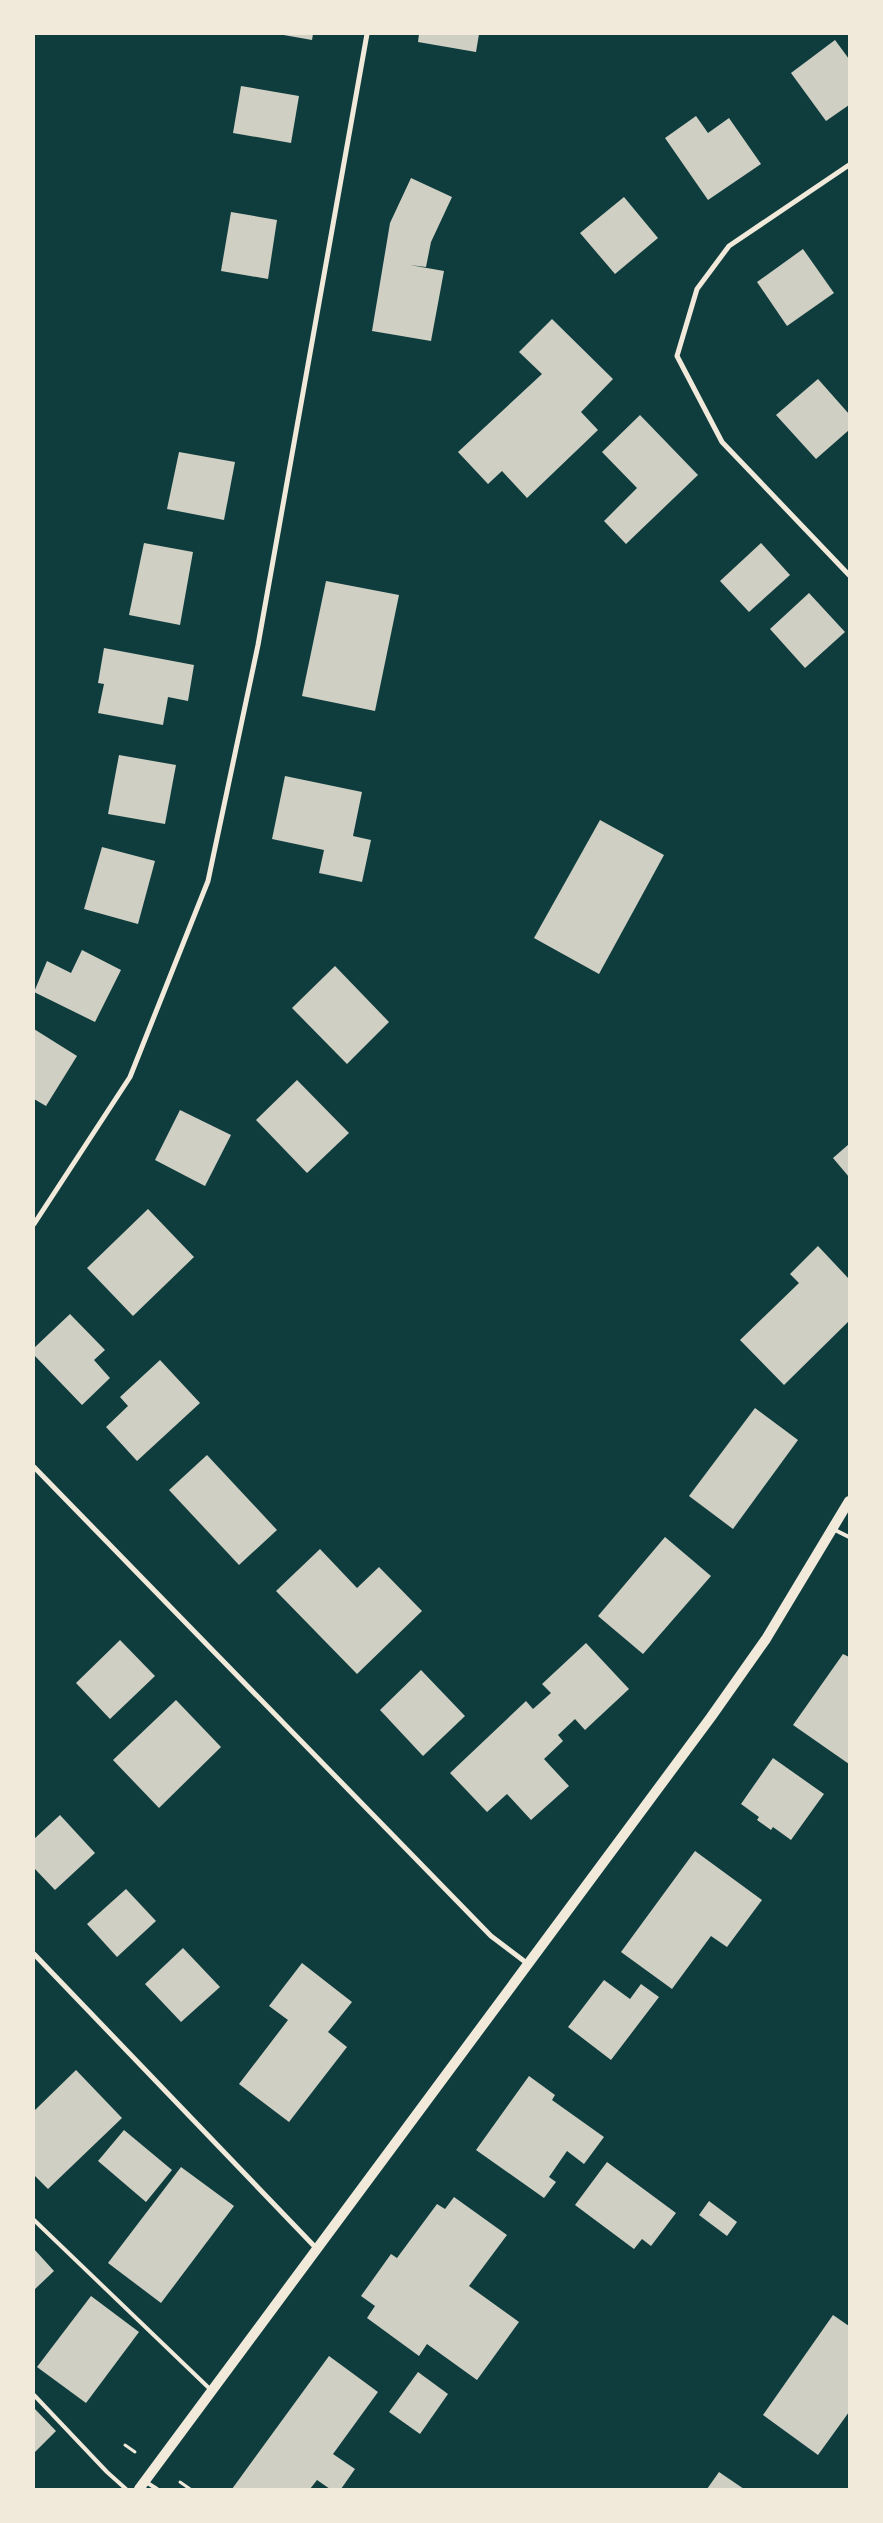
<svg xmlns="http://www.w3.org/2000/svg" width="883" height="2523" viewBox="0 0 883 2523" font-family="'Work Sans',sans-serif">
<style>
.building{fill:#cfcfc3}
.lines{fill:none;stroke-linecap:round;stroke-linejoin:round}
.path{stroke:#f1e9da;stroke-width:3}
.service{stroke:#f1e9da;stroke-width:4}
.minor{stroke:#f1e9da;stroke-width:5}
.secondary{stroke:#f1e9da;stroke-width:10}
</style>
<rect width="100%" height="100%" fill="#0f3d3e"/>
<g class="building">
<polygon points="278,34 313,34 312,40"/>
<polygon points="419,34 479,34 476,52 418,42"/>
<polygon points="835,40 849,59 849,105 826,121 791,73"/>
<polygon points="241,86 299,96 291,143 233,133"/>
<polygon points="696,116 708,133 729,118 761,164 708,200 665,138"/>
<polygon points="411,178 452,197 431,242 426,267 410,265 444,271 431,341 372,331 390,223"/>
<polygon points="624,197 658,238 615,274 580,233"/>
<polygon points="231,212 277,220 268,279 221,271"/>
<polygon points="803,249 834,293 787,326 757,282"/>
<polygon points="552,319 613,379 581,412 598,430 527,498 502,471 488,484 458,452 542,374 519,352"/>
<polygon points="818,379 849,414 849,430 816,459 776,415"/>
<polygon points="640,415 698,475 626,544 604,521 637,488 602,452"/>
<polygon points="179,452 235,462 224,520 167,509"/>
<polygon points="144,543 193,552 180,625 129,615"/>
<polygon points="761,543 790,575 749,612 720,581"/>
<polygon points="326,581 399,595 375,711 302,696"/>
<polygon points="809,593 845,632 805,668 770,629"/>
<polygon points="104,648 194,665 188,701 168,697 163,725 98,713 104,684 98,683"/>
<polygon points="119,755 176,765 165,824 108,814"/>
<polygon points="285,776 362,792 353,836 371,840 362,882 319,873 324,850 272,839"/>
<polygon points="600,820 664,855 599,974 534,938"/>
<polygon points="102,847 155,861 138,924 84,909"/>
<polygon points="82,950 121,970 95,1022 34,992 47,961 71,973"/>
<polygon points="335,966 389,1022 347,1064 292,1008"/>
<polygon points="34,1029 77,1056 46,1106 34,1099"/>
<polygon points="297,1080 349,1133 307,1173 256,1120"/>
<polygon points="180,1110 231,1135 205,1186 155,1160"/>
<polygon points="849,1144 849,1177 833,1158"/>
<polygon points="148,1209 194,1257 133,1316 87,1268"/>
<polygon points="818,1246 849,1279 849,1321 784,1385 740,1340 799,1283 790,1274"/>
<polygon points="70,1314 105,1350 94,1360 110,1378 82,1405 34,1355 34,1348"/>
<polygon points="160,1360 200,1403 137,1461 106,1427 128,1406 120,1397"/>
<polygon points="755,1408 798,1440 733,1529 689,1496"/>
<polygon points="207,1455 277,1530 239,1565 169,1490"/>
<polygon points="665,1537 711,1576 643,1654 598,1616"/>
<polygon points="320,1549 357,1588 379,1567 422,1611 357,1674 276,1591"/>
<polygon points="120,1640 155,1676 110,1719 76,1683"/>
<polygon points="586,1643 629,1689 585,1730 575,1719 558,1735 563,1741 544,1759 569,1786 531,1820 507,1794 487,1812 450,1773 526,1701 533,1709 551,1693 542,1684"/>
<polygon points="843,1654 849,1657 849,1764 793,1725"/>
<polygon points="421,1670 465,1716 423,1756 380,1710"/>
<polygon points="176,1700 221,1747 159,1808 113,1760"/>
<polygon points="773,1758 824,1794 791,1840 773,1827 771,1830 757,1820 759,1817 741,1804"/>
<polygon points="60,1815 95,1853 55,1890 34,1868 34,1839"/>
<polygon points="695,1851 762,1900 727,1947 711,1936 672,1989 621,1952"/>
<polygon points="126,1889 156,1921 117,1957 87,1924"/>
<polygon points="183,1948 220,1987 181,2022 145,1984"/>
<polygon points="302,1963 352,2002 328,2032 347,2047 289,2122 239,2084 288,2020 269,2006"/>
<polygon points="604,1980 630,1999 641,1984 659,1997 611,2060 568,2027"/>
<polygon points="76,2070 122,2118 48,2189 34,2175 34,2111"/>
<polygon points="529,2076 555,2095 552,2100 604,2137 584,2164 567,2151 549,2177 556,2182 544,2198 476,2150"/>
<polygon points="124,2130 172,2170 146,2202 98,2161"/>
<polygon points="607,2162 676,2213 651,2246 642,2239 634,2249 575,2205"/>
<polygon points="181,2167 234,2206 161,2303 108,2263"/>
<polygon points="454,2197 507,2235 469,2286 519,2322 477,2380 427,2344 419,2356 367,2318 375,2306 361,2296 391,2254 397,2258 437,2204 445,2209"/>
<polygon points="709,2201 737,2222 727,2236 699,2215"/>
<polygon points="34,2249 54,2271 34,2290"/>
<polygon points="91,2296 139,2332 86,2403 37,2367"/>
<polygon points="833,2315 849,2326 849,2412 818,2455 763,2415"/>
<polygon points="329,2356 378,2392 333,2454 355,2469 341,2489 330,2489 317,2480 310,2489 232,2489"/>
<polygon points="418,2372 448,2394 420,2434 389,2412"/>
<polygon points="34,2408 56,2431 34,2453"/>
<polygon points="719,2472 744,2489 707,2489"/>
</g>
<g class="lines">
<g class="path">
<polyline points="125,2445 135,2452"/>
<polyline points="180,2482 190,2489"/>
</g>
<g class="service">
<polyline points="833,1529 849,1537"/>
<polyline points="34,2220 211,2390"/>
<polyline points="34,2395 107,2472 126,2489"/>
<polyline points="146,2482 157,2489"/>
</g>
<g class="minor">
<polyline points="849,165 729,246 697,289 677,356 722,442 849,575"/>
<polyline points="34,1224 130,1077 208,881 258,645 367,34"/>
<polyline points="34,1467 491,1936 528,1964"/>
<polyline points="34,1954 317,2249"/>
</g>
<polyline class="secondary" points="139,2489 711,1717 766,1639 849,1501"/>
</g>
<rect width="883" height="2523" fill="none" stroke="#f1e9da" stroke-width="70"/>
</svg>
